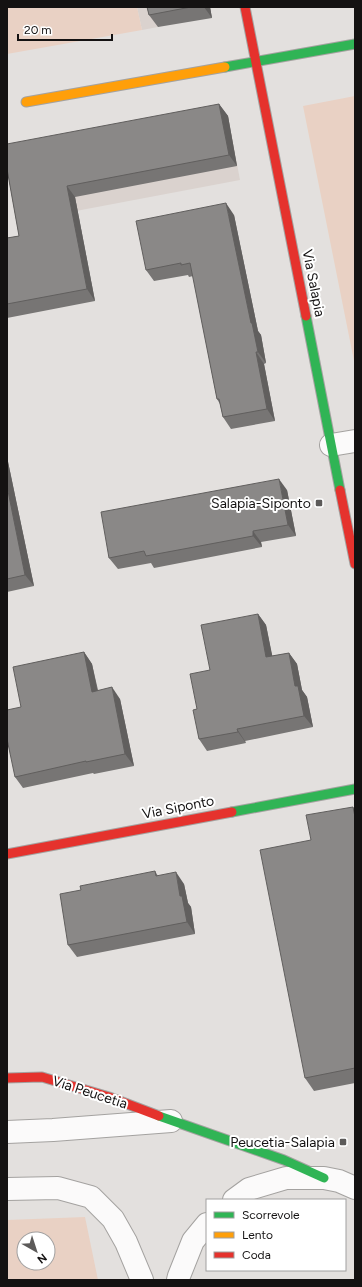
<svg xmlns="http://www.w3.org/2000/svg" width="362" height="1287" viewBox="0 0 362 1287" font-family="Figtree,sans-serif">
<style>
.built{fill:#dad2ce}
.green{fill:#e9d1c4;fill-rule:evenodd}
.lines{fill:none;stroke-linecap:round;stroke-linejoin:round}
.street-casing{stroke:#a4a2a0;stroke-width:24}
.fast-casing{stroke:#a4a2a0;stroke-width:11}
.slow-casing{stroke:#a4a2a0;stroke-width:11}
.jam-casing{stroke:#a4a2a0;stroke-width:11}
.street{stroke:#fbfafa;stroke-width:22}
.fast{stroke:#30b455;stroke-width:9}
.slow{stroke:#ff9f0a;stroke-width:9}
.jam{stroke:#e5322d;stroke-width:9}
.wall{fill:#777574}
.shaded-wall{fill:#615f5e}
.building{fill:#8a8887;stroke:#615f5e}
.poi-dot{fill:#5c5a59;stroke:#fff;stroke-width:1.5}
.labels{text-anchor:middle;stroke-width:4;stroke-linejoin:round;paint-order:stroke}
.street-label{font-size:14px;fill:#141212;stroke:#fff}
.poi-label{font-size:14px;fill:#141212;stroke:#fff;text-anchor:end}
</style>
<rect width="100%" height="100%" fill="#e3e0de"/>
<g class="built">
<polygon points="137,7 210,7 158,27 142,30"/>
<polygon points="228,116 240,180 23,221"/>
</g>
<g class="green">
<polygon points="7,7 137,7 142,30 7,54"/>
<polygon points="355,96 355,366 303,106"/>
<path d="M 85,1217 L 98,1280 L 7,1280 L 7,1220 ZM 24,1239 L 48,1239 L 48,1263 L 24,1263 Z"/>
</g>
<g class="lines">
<g class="street-casing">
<g id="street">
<polyline points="331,445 355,441"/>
<polyline points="7,1132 53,1130 171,1121"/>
<polyline points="7,1189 58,1188 91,1197 113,1219 126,1242 142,1280"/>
<polyline points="234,1200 249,1189 286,1178 324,1178 339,1181 355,1188"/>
<polyline points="178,1280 179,1276 193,1241 207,1224"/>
</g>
</g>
<g class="fast-casing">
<g id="fast">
<polyline points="225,67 355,44"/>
<polyline points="306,316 340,490"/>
<polyline points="232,812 355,789"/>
<polyline points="159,1116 284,1160 324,1178"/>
</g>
</g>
<g class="slow-casing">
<polyline id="slow" points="26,102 225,67"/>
</g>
<g class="jam-casing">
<g id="jam">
<polyline points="245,7 306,316"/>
<polyline points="340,490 355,564"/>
<polyline points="7,854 232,812"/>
<polyline points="7,1078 42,1077 109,1097 159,1116"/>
</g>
</g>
<use href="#street" class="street"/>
<use href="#fast" class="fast"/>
<use href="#slow" class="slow"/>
<use href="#jam" class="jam"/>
</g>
<g class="wall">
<polygon points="147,7 210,7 212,18 158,27 149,15"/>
<polygon points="219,104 228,116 237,166 75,197 95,301 7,318 7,238 19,236 7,169"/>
<polygon points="234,215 258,331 261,335 266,363 264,364 275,421 231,429 223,417 220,404 217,399 193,276 189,277 188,275 154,281 146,270"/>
<polygon points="7,457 34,586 7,592"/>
<polygon points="287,490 296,536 261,542 262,547 154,568 151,563 118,569 109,558"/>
<polygon points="258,614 266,625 272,656 289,653 297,664 302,690 307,697 313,727 245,741 246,743 207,751 199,739 197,709 210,670"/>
<polygon points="84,652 92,664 98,690 120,699 134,766 94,774 93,773 23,788 15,777 21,707"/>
<polygon points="353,807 355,810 355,1083 314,1091 305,1078 311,840"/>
<polygon points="155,871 158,876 184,884 188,903 191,907 195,934 77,957 68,945"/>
</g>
<g class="shaded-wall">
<polygon points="204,7 210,7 212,18"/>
<polygon points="219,104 228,116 237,166 229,155"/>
<polygon points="67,186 75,197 95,301 87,289"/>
<polygon points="226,203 234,215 258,331 261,335 266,363 258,352 251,323"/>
<polygon points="256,352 264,364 275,421 267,409"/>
<polygon points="7,457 34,586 25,575 7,486"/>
<polygon points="279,479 287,490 296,536 288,525"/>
<polygon points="253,531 261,542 262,547 253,536"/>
<polygon points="258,614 266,625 275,669 266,657"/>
<polygon points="84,652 92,664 100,703 92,692"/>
<polygon points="289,653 297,664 302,690 307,697 313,727 304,716 295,686"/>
<polygon points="112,687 120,699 134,766 125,754"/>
<polygon points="237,729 245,741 246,743 238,732"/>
<polygon points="176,872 184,884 188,903 191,907 195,934 187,922 180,896"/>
</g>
<g class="building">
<polygon points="147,7 191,7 149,15"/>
<polygon points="219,104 229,155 67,186 87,289 7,304 7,238 19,236 7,169 7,144"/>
<polygon points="226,203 251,323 252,323 258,352 256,352 267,409 223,417 219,399 217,399 190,263 181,265 181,263 146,270 136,221"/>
<polygon points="279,479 288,525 253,531 253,536 146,556 144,551 109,558 101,512"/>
<polygon points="7,486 25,575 7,579"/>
<polygon points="258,614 266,657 289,653 295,686 298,686 304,716 237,729 238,732 199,739 193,710 197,709 190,674 210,670 201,625"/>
<polygon points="84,652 92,692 112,687 125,754 86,762 86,761 15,777 7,739 7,710 21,707 13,667"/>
<polygon points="353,807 355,817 355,1068 305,1078 260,850 311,840 306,815"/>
<polygon points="155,871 156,876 176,872 180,896 182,896 187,922 68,945 60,894 81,890 80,886"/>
</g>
<g class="poi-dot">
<rect x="315" y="499" width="8" height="8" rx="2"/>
<rect x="339" y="1138" width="8" height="8" rx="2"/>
</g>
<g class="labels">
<g class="street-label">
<text transform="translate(314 283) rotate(79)" y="5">Via Salapia</text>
<text transform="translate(178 807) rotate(-11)" y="5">Via Siponto</text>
<text transform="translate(90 1092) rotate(18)" y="5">Via Peucetia</text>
</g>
<g class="poi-label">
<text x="311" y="508">Salapia-Siponto</text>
<text x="335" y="1147">Peucetia-Salapia</text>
</g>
</g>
<rect width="362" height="1287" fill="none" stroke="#141212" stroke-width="16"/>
<rect x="206" y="1199" width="140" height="72" fill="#ffffff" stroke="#a1a0a0"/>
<rect x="214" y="1212" width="20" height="6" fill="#30b455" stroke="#a1a0a0"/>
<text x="242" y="1219" font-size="12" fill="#141212">Scorrevole</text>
<rect x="214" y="1232" width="20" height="6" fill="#ff9f0a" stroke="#a1a0a0"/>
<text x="242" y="1239" font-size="12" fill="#141212">Lento</text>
<rect x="214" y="1252" width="20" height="6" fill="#e5322d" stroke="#a1a0a0"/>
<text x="242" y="1259" font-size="12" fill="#141212">Coda</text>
<g transform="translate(36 1251) rotate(141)"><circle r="19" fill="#ffffff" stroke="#a1a0a0"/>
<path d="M0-3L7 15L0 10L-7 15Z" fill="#5c5a59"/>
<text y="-6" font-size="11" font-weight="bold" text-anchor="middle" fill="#141212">N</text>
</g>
<path d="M18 34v6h94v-6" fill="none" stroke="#141212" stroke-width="2"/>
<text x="24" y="34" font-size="12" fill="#141212" stroke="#ffffff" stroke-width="3" paint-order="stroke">20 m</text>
</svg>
